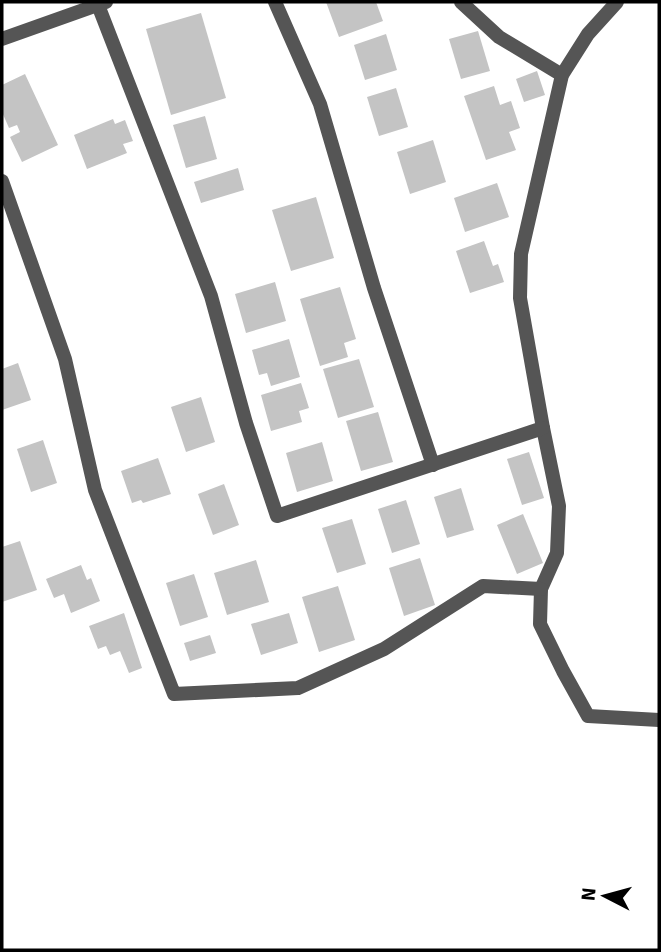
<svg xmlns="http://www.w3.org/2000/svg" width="661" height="952" viewBox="0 0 661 952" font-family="Signika,sans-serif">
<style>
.building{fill:#c4c4c4}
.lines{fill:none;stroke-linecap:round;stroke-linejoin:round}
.minor{stroke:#555;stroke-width:14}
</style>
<rect width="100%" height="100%" fill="#fff"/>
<g class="building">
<polygon points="326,2 376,2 383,21 339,37"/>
<polygon points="201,13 226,98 171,115 146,29"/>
<polygon points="478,31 490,71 461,79 449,39"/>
<polygon points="386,34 397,70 365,80 354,45"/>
<polygon points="537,71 545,95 524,102 516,79"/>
<polygon points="25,74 58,145 22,162 10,137 20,132 17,125 9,128 2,112 2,85"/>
<polygon points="494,86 500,105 511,101 520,128 509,132 516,150 486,160 464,96"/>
<polygon points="396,88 408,127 379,136 367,97"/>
<polygon points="205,116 217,159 186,168 173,125"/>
<polygon points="113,119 115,124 125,120 133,141 123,144 127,153 87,169 74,135"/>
<polygon points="433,140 446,182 410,194 397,152"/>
<polygon points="238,168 244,190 201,203 194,182"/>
<polygon points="497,183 509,217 465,232 454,198"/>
<polygon points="316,197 334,258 291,271 272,210"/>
<polygon points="484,241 493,266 498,264 504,282 470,293 456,251"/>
<polygon points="275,282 286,321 246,333 235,294"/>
<polygon points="340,287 356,339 344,343 348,357 320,366 300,299"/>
<polygon points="289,339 300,377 271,386 267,373 259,375 252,350"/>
<polygon points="359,359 374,407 338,418 323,369"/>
<polygon points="18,363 31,400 2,410 2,369"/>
<polygon points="301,383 309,408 299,411 302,422 271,431 261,395"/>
<polygon points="201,397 215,442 186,452 171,407"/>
<polygon points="378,412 393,462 361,471 346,421"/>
<polygon points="43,440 57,483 31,492 17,449"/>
<polygon points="322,442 333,481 297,492 286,453"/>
<polygon points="529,452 544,498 522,505 507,459"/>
<polygon points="158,458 171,494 143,503 141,500 132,503 121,471"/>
<polygon points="224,484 239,525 213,535 198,494"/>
<polygon points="461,488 474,530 447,538 434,497"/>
<polygon points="406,500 420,544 392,553 378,509"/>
<polygon points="523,514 543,563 517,574 497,525"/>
<polygon points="352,519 366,564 337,573 322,528"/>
<polygon points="20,541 37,590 2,602 2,547"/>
<polygon points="420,558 435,605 404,616 389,568"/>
<polygon points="256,560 269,602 227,615 214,573"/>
<polygon points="81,565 87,580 91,578 100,601 71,613 64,594 54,598 46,579"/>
<polygon points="194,574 208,617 180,626 166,583"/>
<polygon points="338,586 355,640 319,652 302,597"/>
<polygon points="124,613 142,668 129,673 120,651 110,655 106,646 98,649 89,626"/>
<polygon points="289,613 298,643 261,655 251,624"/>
<polygon points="210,635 216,653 190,661 184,643"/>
</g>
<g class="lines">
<g class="minor">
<polyline points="275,2 320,104 374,288 433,465"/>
<polyline points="461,2 499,37 562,75"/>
<polyline points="617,2 588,34 562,75 521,254 520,298 543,428 559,506 557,553 541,589 540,624 563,671 588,716 659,720"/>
<polyline points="98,5 211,296 246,423 277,516 543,428"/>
<polyline points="2,39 106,2"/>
<polyline points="2,181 65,359 95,490 174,694 298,688 384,649 483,586 541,589"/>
</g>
</g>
<rect width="661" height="952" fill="none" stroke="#000000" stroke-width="7"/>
<g transform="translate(605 896) rotate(276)" stroke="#ffffff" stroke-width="5" paint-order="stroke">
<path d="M0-5L12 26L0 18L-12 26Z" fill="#000000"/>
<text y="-10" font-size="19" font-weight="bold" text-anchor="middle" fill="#000000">N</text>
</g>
</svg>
